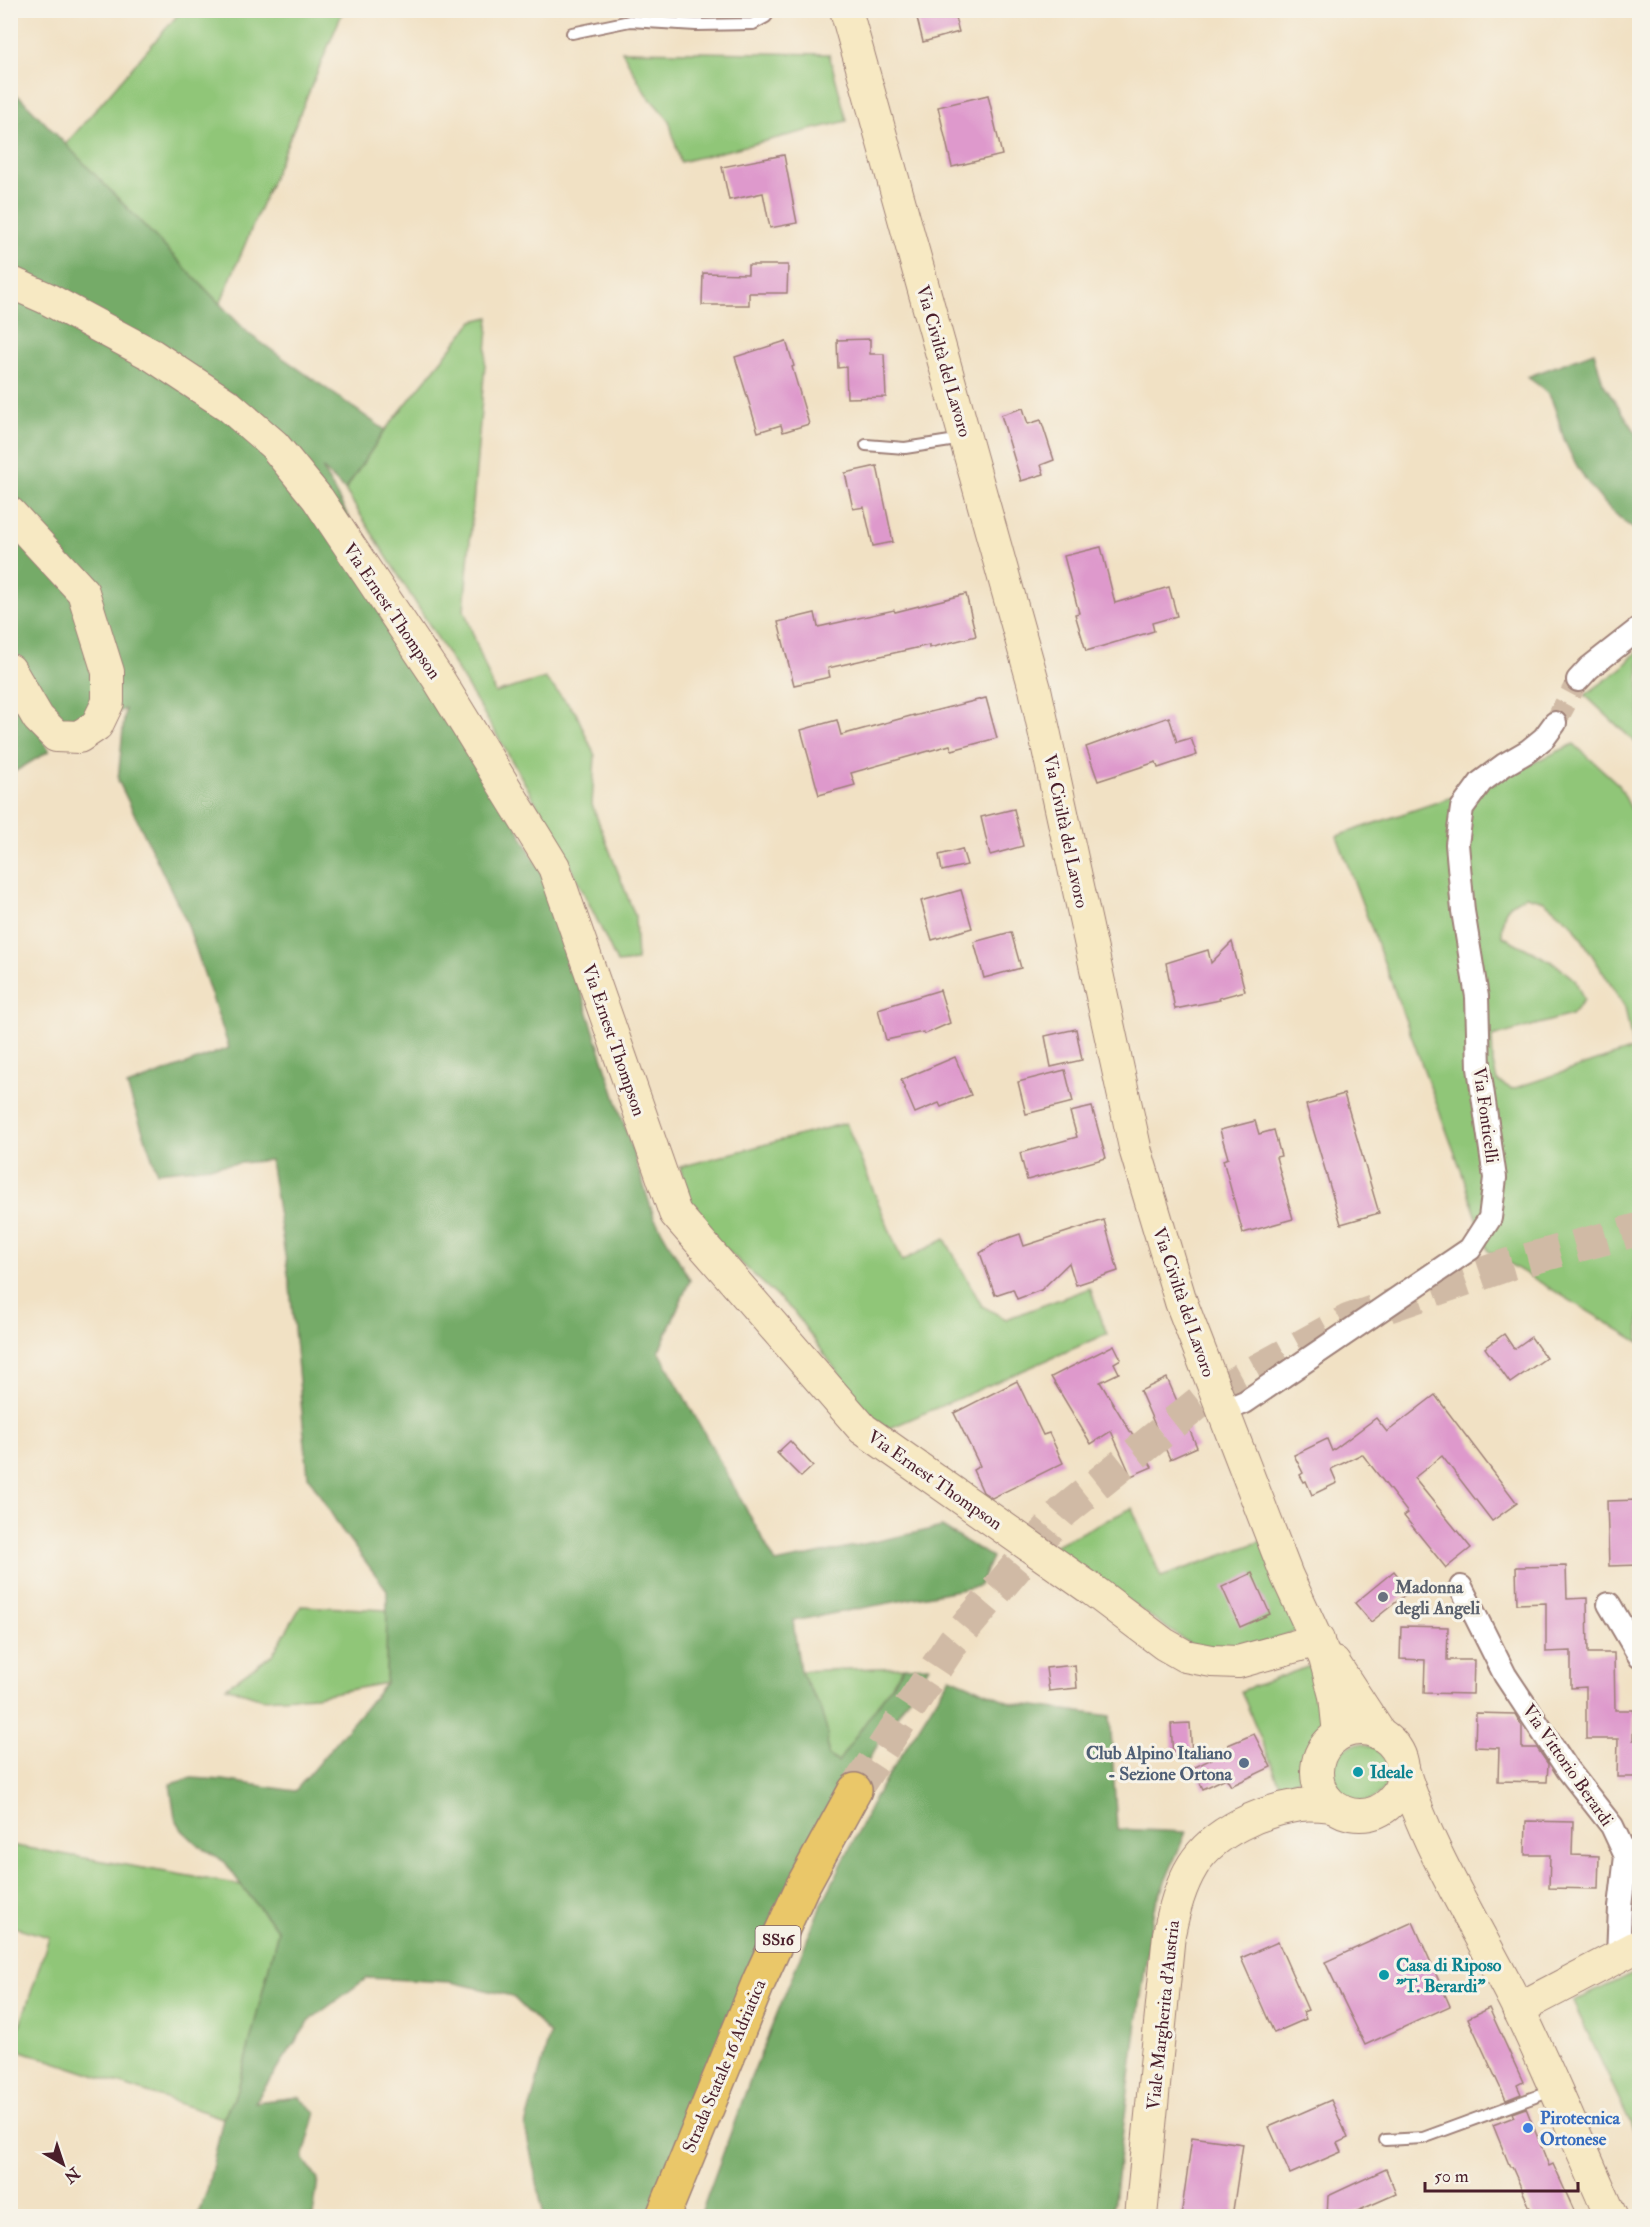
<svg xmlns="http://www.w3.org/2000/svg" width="1650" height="2227" viewBox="0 0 1650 2227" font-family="'IM FELL Double Pica',serif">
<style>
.green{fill:#90c678;stroke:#6d7252;stroke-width:1.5;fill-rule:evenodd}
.forest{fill:#74ab68;stroke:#5f654a;stroke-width:1.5}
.building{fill:#de99cc}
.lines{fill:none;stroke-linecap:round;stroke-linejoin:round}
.street-tunnel{stroke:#d0baa5;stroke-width:22;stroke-dasharray:22 11;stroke-linecap:butt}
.primary-tunnel{stroke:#d0baa5;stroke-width:33;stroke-dasharray:33 16;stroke-linecap:butt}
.lane-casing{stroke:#9e8078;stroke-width:14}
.street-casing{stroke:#9e8078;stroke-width:26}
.secondary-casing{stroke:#9e8078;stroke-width:34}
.primary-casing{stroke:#9e8078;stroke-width:36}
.lane{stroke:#fff;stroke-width:10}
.street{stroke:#fff;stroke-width:22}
.secondary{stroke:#f7e9c3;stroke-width:32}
.primary{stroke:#eac769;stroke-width:33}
.worship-dot{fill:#6b7280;stroke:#f7f3e8;stroke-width:2}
.service-dot{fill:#5c6f8a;stroke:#f7f3e8;stroke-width:2}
.culture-dot{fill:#0f9aa8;stroke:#f7f3e8;stroke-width:2}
.shop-dot{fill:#3f7fe0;stroke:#f7f3e8;stroke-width:2}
.labels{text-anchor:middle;stroke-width:6;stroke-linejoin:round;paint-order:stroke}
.shield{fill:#f7f3e8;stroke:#7e5f64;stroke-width:1.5}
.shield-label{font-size:16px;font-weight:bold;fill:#4a1f2b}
.street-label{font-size:18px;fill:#4a1f2b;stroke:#f7f3e8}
.worship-label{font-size:18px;font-weight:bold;fill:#5b616d;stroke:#f7f3e8;text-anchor:start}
.service-label{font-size:18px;font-weight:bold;fill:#4e5e75;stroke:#f7f3e8;text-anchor:end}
.culture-label{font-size:18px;font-weight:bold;fill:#0d838f;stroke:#f7f3e8;text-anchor:start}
.shop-label{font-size:18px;font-weight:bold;fill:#366cbe;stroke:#f7f3e8;text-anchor:start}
</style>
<rect width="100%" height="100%" fill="#f7f3e8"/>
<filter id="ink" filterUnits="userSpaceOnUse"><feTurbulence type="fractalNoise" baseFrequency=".0167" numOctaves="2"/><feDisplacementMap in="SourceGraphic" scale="12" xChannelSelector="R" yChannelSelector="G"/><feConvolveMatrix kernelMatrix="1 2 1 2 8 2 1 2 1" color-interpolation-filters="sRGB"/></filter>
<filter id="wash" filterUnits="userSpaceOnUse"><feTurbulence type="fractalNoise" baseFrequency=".008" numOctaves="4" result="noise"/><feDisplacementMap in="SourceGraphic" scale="24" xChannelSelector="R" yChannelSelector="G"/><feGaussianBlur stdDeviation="1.35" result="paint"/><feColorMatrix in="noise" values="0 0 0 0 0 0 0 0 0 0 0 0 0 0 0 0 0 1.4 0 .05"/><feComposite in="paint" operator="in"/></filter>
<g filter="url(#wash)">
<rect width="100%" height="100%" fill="#f1e1c4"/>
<g class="green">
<polygon points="182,10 343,11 220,304 65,145"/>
<polygon points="622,51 829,54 847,121 680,162 669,120 646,94"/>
<path d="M 489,317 L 464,610 L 495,693 L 545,678 L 576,713 L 595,756 L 592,805 L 635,916 L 637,961 L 617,963 C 543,797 441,645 345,490 L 385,430 L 473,321 Z"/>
<polygon points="1639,649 1639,746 1585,695 1622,668"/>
<path d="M 1574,744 L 1619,785 L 1640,827 L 1639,1342 L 1488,1251 L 1460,1167 L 1337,836 L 1479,788 ZM 1526,896 L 1544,901 L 1573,925 L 1625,1007 L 1633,1049 L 1512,1089 L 1497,1081 L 1493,1063 L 1492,1037 L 1571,1015 L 1584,1000 L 1575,980 L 1554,963 L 1502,936 C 1503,912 1503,906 1526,896 Z"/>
<polygon points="846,1123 902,1261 945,1239 982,1306 1006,1319 1090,1288 1107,1334 888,1429 864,1409 794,1312 715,1239 690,1202 680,1167"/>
<polygon points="1132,1508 1161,1577 1262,1541 1296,1631 1256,1646 1197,1649 1051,1547"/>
<polygon points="301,1606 387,1610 386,1683 316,1696 262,1699 226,1687 273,1654"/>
<polygon points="1310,1666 1326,1720 1307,1775 1281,1787 1241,1691"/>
<path d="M 904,1667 L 839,1762 L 828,1756 C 827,1718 818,1704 800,1671 Z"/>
<circle cx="1360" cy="1773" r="29"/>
<polygon points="10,1845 241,1885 278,1931 238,2089 223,2118 13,2048 49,1937 11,1926"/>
<polygon points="1639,1970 1639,2141 1573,2002"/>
</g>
<g class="forest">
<polygon points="10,91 22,99 249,334 385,430 345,490 322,468 544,877 654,1217 690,1280 659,1351 776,1563 942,1527 992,1557 979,1586 793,1621 800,1671 820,1707 827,1731 828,1756 838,1762 904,1667 929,1666 859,1774 764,1939 650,2216 544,2216 525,2126 550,2034 512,1996 451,1982 367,1978 310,2020 255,2102 298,2097 316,2112 303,2158 318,2179 313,2216 197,2216 207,2191 223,2118 238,2089 278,1931 241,1885 225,1862 199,1846 182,1830 175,1817 170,1784 191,1778 223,1780 295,1791 386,1683 387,1590 341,1529 308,1476 290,1287 270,1160 157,1172 127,1086 229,1048 187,923 118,780 125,709 74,730 52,723 11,650"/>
<path d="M 1594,352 L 1603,383 L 1639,437 L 1639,533 C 1606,510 1582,481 1566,444 C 1559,428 1558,410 1549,395 C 1544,388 1534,382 1527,377 Z"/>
<polygon points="10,683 49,751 11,774 10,774"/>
<polygon points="950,1677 1012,1703 1110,1716 1117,1829 1186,1832 1154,1908 1136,2030 1112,2216 700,2216 750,2080 819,1910 875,1797"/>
</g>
<g id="blocks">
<g class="building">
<polygon points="915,10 953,10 959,32 923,42"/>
<polygon points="988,95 1002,155 952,167 938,107"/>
<polygon points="784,155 797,223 770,228 763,193 729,200 722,167"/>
<polygon points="748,265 788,265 787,293 749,293 749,305 702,305 703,273 748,274"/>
<polygon points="870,339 870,354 884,354 886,397 847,398 846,367 838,368 837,340"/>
<polygon points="786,341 794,366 792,367 809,424 783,432 781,425 758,432 735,357"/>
<polygon points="1023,408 1028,424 1041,420 1054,460 1041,465 1044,474 1021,481 1001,415"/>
<polygon points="877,466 893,542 873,546 864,507 853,509 845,473"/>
<polygon points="1101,547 1115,603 1169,587 1177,616 1152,623 1154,631 1086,651 1075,614 1079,613 1064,556"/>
<polygon points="966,594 976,636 929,648 929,645 828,668 830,677 794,685 778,622 815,613 818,627 894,610 895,612"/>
<polygon points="986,698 997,738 952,750 950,745 851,773 855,785 819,795 801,730 837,720 841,735 914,715 914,716"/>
<polygon points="1169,717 1177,742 1191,738 1197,755 1158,768 1156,762 1098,781 1086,747"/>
<polygon points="1014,809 1023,846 990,855 981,817"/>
<polygon points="962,849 967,865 942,871 939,855"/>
<polygon points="961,890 972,928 932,940 921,901"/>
<polygon points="1011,932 1021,968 984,978 974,942"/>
<polygon points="1232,942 1245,991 1219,998 1220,1000 1175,1009 1166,963 1208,950 1211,963"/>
<polygon points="940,990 950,1023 925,1034 923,1032 886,1040 878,1009"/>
<polygon points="1076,1029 1082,1060 1051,1067 1045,1036"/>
<polygon points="955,1057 971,1095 941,1107 939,1103 915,1113 901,1080"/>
<polygon points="1065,1070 1073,1102 1026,1114 1018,1082"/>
<polygon points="1344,1094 1379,1213 1341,1224 1306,1105"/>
<polygon points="1092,1107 1106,1158 1027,1180 1020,1153 1077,1137 1070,1112"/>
<polygon points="1255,1121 1259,1134 1274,1130 1281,1156 1276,1157 1293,1219 1243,1233 1223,1160 1228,1158 1220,1130"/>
<polygon points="1104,1220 1118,1271 1076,1285 1069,1263 1041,1290 1017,1299 1013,1289 995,1295 980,1253 997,1242 1020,1234 1024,1246"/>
<polygon points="1504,1334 1514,1349 1531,1337 1546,1358 1510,1383 1485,1348"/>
<polygon points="1114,1345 1121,1359 1114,1363 1119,1373 1100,1382 1152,1467 1131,1476 1111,1431 1091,1444 1051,1377"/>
<polygon points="1167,1378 1197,1447 1170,1459 1140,1391"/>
<polygon points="1017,1381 1043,1435 1049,1433 1063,1463 992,1498 983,1492 973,1470 980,1466 954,1413"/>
<polygon points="1435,1395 1517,1503 1492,1521 1442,1456 1414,1478 1471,1548 1446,1568 1404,1516 1408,1513 1362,1454 1331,1469 1337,1483 1312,1495 1306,1481 1304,1482 1300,1475 1303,1473 1294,1455 1327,1439 1332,1451 1376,1418 1387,1432"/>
<polygon points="790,1441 813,1466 801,1477 777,1453"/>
<polygon points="1640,1500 1640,1565 1609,1566 1607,1501"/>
<polygon points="1566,1566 1567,1599 1587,1598 1588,1653 1614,1653 1615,1710 1634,1710 1633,1740 1640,1740 1640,1777 1617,1777 1618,1739 1586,1739 1586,1687 1571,1688 1571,1651 1546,1652 1546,1603 1517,1604 1516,1567"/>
<polygon points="1394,1571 1410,1591 1371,1622 1355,1603"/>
<polygon points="1252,1573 1270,1614 1240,1627 1222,1587"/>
<polygon points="1401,1626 1448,1627 1447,1660 1474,1660 1473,1694 1424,1693 1425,1660 1400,1659"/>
<polygon points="1075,1665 1077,1688 1049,1691 1046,1668"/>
<polygon points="1476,1713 1515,1714 1522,1726 1522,1748 1537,1748 1548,1764 1547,1782 1498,1781 1499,1748 1475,1747"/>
<polygon points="1190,1723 1192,1756 1173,1757 1171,1724"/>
<polygon points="1254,1734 1271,1767 1231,1786 1226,1778 1203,1789 1193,1768 1230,1750 1228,1745"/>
<polygon points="1526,1821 1573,1822 1572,1855 1599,1856 1598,1889 1549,1888 1550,1855 1525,1855"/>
<polygon points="1413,1922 1450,2006 1365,2045 1325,1962"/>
<polygon points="1278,1942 1308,2010 1303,2012 1306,2019 1274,2033 1241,1958"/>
<polygon points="1489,2008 1523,2082 1517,2085 1521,2094 1506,2100 1468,2018"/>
<polygon points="1331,2100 1348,2138 1337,2143 1341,2152 1290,2174 1269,2127"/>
<polygon points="1526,2108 1549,2166 1553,2164 1577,2217 1534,2217 1512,2167 1510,2167 1493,2125 1514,2117 1512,2113"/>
<polygon points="1192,2137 1243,2144 1232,2217 1181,2217"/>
<polygon points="1386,2169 1396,2194 1344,2217 1327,2217 1328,2196"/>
</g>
</g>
</g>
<g filter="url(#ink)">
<use href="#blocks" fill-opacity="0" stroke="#9e8078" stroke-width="1.5"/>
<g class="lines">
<polyline class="street-tunnel" points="1555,723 1578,680"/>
<polyline class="primary-tunnel" points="855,1790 953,1642 1063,1512 1201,1401 1349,1320 1507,1265 1640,1229"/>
<g class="lane-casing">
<g id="lane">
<polyline points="572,33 630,21 696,25 753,24 766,17 771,10"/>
<polyline points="866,445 905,448 963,439"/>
<polyline points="1385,2140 1423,2138 1554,2090"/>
</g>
</g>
<g class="street-casing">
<g id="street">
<polyline points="1578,680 1589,668 1640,628"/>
<polyline points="1223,1411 1245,1402 1470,1249 1490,1218 1495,1178 1479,1068 1477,997 1463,911 1457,844 1462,808 1481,782 1504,765 1528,751 1544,738 1555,723"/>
<polyline points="1461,1587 1505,1675 1568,1770 1612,1826 1626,1856 1620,1907 1618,1956"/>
<polyline points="1609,1604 1640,1657"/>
</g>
</g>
<g class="secondary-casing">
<g id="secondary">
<polyline points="846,10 1035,689 1136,1152 1181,1302 1287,1576 1325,1658 1335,1696 1339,1734"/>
<polyline points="10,282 46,298 152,355 229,406 274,445 318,499 437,677 554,867 675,1213 863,1429 1091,1589 1164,1644 1185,1656 1212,1661 1238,1662 1318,1640"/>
<polyline points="10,513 83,592 108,672 108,702 97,725 79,737 56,736 38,718 10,670"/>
<polyline points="1334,1663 1381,1735"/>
<circle cx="1360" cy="1772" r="43"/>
<path d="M 1403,1769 C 1427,1851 1480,1931 1518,2008 C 1551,2076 1580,2147 1611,2216"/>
<polyline points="1518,2009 1640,1945"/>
<path d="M 1141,2216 L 1169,1934 C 1174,1910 1180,1886 1193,1865 C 1214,1831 1262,1811 1300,1805 C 1310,1804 1322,1805 1332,1806"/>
</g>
</g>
<g class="primary-casing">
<polyline id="primary" points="663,2216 759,1981 802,1887 855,1790"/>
</g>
<use href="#lane" class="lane"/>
<use href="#street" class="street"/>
<use href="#secondary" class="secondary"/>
<use href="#primary" class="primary"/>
</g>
</g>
<circle class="worship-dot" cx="1383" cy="1597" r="6"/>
<circle class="service-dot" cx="1244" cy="1763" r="6"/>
<g class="culture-dot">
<circle cx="1358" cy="1772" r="6"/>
<circle cx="1384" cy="1975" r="6"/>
</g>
<circle class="shop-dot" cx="1528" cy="2128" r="6"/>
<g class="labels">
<rect class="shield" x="755.5" y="1926" width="45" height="26" rx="4.5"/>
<g class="shield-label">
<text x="778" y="1945">SS16</text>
</g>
<g class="street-label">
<text transform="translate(944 361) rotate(74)" y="6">Via Civiltà del Lavoro</text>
<text transform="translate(392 611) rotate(56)" y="6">Via Ernest Thompson</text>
<text transform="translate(1066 831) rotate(78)" y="6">Via Civiltà del Lavoro</text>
<text transform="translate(614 1040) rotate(71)" y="6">Via Ernest Thompson</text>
<text transform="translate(1486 1115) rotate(82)" y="6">Via Fonticelli</text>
<text transform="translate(1184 1302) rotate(71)" y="6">Via Civiltà del Lavoro</text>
<text transform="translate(935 1480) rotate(35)" y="6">Via Ernest Thompson</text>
<text transform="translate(1568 1765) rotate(55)" y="6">Via Vittorio Berardi</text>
<text transform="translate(1163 2015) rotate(-84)" y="6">Viale Margherita d'Austria</text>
<text transform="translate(724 2066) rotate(-67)" y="6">Strada Statale 16 Adriatica</text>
</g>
<g class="worship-label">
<text x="1395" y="1593">Madonna<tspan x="1395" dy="21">degli Angeli</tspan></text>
</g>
<g class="service-label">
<text x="1232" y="1759">Club Alpino Italiano<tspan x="1232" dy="21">- Sezione Ortona</tspan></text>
</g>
<g class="culture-label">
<text x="1370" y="1778">Ideale</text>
<text x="1396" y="1971">Casa di Riposo<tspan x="1396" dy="21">"T. Berardi"</tspan></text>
</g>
<g class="shop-label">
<text x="1540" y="2124">Pirotecnica<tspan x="1540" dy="21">Ortonese</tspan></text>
</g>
</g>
<rect width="1650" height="2227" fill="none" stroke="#f7f3e8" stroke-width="36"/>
<g transform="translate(63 2164) rotate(141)" stroke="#f7f3e8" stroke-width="4.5" paint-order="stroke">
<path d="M0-4.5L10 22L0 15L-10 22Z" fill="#4a1f2b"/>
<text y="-9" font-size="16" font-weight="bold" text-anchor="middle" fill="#4a1f2b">N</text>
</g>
<path d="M1425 2182v9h153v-9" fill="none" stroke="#4a1f2b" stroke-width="3"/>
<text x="1434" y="2182" font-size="18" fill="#4a1f2b" stroke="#f7f3e8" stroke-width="4.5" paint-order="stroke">50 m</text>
</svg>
